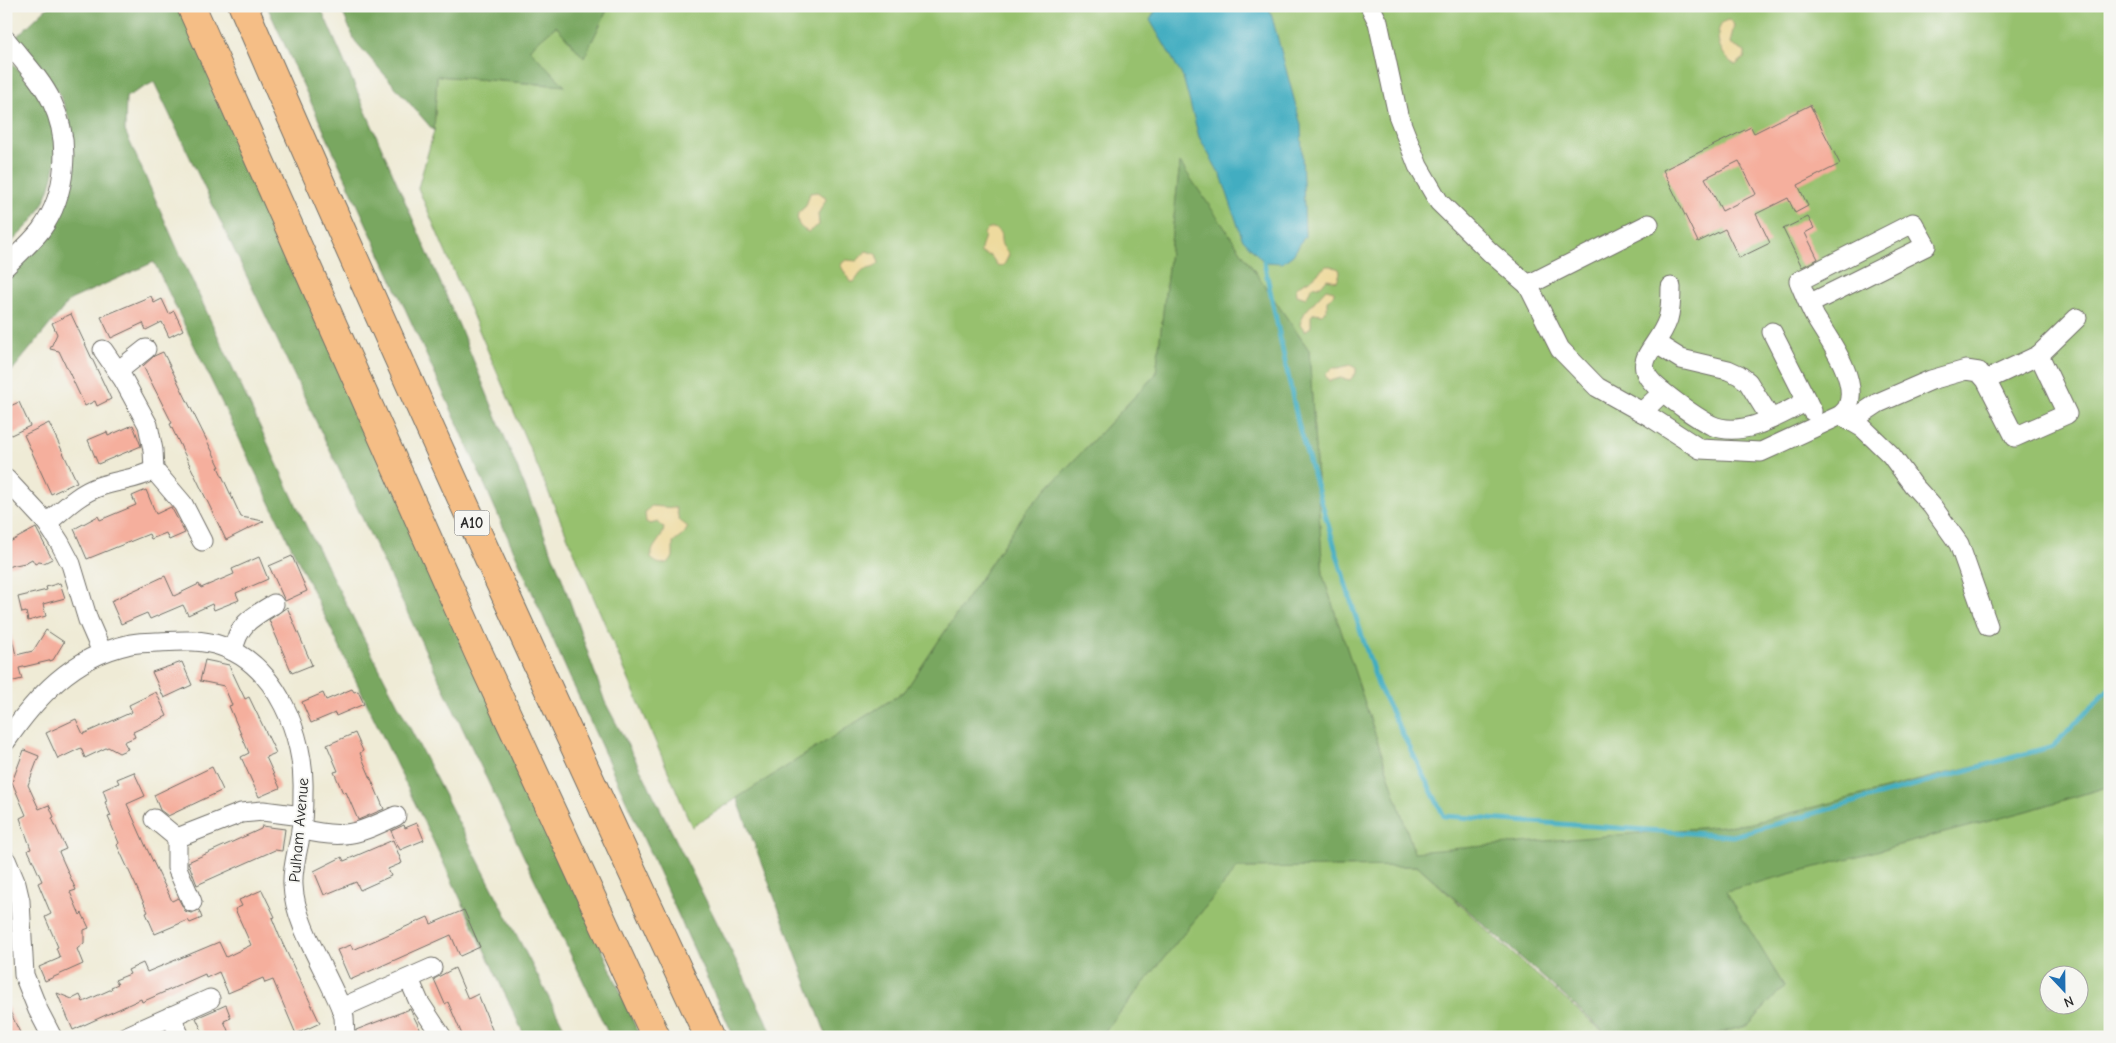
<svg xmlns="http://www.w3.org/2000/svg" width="2116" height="1043" viewBox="0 0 2116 1043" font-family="'Comic Neue',sans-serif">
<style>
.green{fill:#97c16e;stroke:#61764c;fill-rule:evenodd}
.forest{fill:#79a761;stroke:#526946}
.sand{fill:#eeda9e;stroke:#8c8264}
.water{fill:#42adc1;stroke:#366c76}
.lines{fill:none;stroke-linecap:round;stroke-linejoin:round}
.stream{stroke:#42adc1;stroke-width:5}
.building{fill:#f5af9d;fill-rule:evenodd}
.minor-casing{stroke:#706e67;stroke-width:21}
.highway-casing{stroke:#706e67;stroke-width:30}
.minor{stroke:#fff;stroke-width:19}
.highway{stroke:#f5be86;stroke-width:28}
.labels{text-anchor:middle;stroke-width:4;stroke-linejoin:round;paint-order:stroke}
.shield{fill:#f6f6f2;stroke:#686867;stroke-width:1}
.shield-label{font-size:15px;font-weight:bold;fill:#2b2b2b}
.street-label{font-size:16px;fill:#2b2b2b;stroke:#f6f6f2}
</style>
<rect width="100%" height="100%" fill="#f6f6f2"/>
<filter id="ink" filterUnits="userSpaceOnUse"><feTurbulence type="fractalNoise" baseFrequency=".02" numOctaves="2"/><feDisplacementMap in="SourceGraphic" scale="10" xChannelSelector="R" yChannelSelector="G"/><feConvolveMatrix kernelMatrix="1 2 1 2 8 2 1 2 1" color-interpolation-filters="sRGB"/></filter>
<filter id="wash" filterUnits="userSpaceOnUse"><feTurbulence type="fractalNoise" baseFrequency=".0096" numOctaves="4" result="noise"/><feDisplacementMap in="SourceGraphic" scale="20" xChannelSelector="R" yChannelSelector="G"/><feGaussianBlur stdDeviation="1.12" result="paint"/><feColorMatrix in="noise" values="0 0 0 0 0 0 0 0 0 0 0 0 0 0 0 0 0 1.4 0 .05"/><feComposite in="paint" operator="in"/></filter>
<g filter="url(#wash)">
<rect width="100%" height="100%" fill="#efebd6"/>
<g class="green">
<polygon points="609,6 2110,6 2110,688 2053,746 1748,824 1414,853 1323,576 1309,350 1180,164 1156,374 1026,511 905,691 692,827 418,188 434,131 437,76 551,85 528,49 556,26 584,57"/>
<path d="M 2110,786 L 2110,1037 L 1704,1037 L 1749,1025 L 1784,986 L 1725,891 L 2027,811 ZM 2048,976 L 2078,976 L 2078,1006 L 2048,1006 Z"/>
<polygon points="1418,866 1523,963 1609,1037 1100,1037 1237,868"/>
</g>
<g class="forest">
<path d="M 49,6 L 181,6 L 566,866 L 640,1037 L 610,1037 L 154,82 L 126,97 L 125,131 L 177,248 L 306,526 L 569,1037 L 525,1037 L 439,853 L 154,262 L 70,300 L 6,378 L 6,277 C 25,257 47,237 60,213 C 69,197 72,179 73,161 C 75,103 51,79 16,37 Z"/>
<polygon points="267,6 320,6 461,330 560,573 605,702 644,776 774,1037 734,1037 567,671 460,429"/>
<polygon points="340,6 609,6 584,58 556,26 529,49 565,86 437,76 434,131 355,41"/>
<path d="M 6,56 C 22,73 39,90 48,111 C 63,143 56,185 37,214 C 29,226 16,237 6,248 Z"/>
<polygon points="1180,163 1309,350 1323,576 1414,852 1748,824 2053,746 2110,688 2110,786 2027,811 1726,891 1784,986 1749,1025 1704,1037 1610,1037 1418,866 1237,868 1100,1037 827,1037 737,798 905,691 1026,511 1156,374"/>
</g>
<g class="sand">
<path d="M 1727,20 L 1731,21 L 1734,25 L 1730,44 L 1745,52 L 1745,57 L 1736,65 C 1721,59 1709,29 1727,20 Z"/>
<path d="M 817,192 L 824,196 L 826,200 L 818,214 L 819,225 L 808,232 C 799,227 796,223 798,213 L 806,206 L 810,193 Z"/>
<path d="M 993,228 C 1004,232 999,236 1002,245 C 1004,249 1008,251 1009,255 L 1004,265 L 1001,266 L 997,265 L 991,256 L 981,253 C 980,246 986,241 984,233 L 987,230 Z"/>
<path d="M 866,251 L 876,254 L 879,263 C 874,270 869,267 863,271 C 859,274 857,279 854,282 L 850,282 L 841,266 L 842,263 L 846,260 L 857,261 Z"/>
<polygon points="1326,266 1331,266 1339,269 1340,273 1337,281 1327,279 1321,286 1312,287 1306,298 1297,295 1296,287 1311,279"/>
<path d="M 1326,289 L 1334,291 C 1334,296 1332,297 1327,300 L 1327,309 L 1322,314 L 1314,313 L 1311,316 L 1311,327 L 1305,331 L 1300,324 L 1305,312 Z"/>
<polygon points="1350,365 1356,368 1356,373 1350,380 1341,378 1329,381 1325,375 1332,368 1338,368"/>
<path d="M 651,506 L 676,508 L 679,520 L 688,527 L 684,534 L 673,543 L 673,557 C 667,566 658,566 651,558 C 650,546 663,540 664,528 L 658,522 L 650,524 L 646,522 L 645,513 Z"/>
</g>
<polygon class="water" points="1158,6 1269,6 1301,125 1305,236 1293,255 1282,263 1264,262 1242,238 1222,178 1199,137 1183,77 1150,20"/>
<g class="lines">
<polyline class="stream" points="1264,262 1299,427 1353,608 1378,685 1444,816 1733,836 2053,746 2110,688"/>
</g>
<g id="blocks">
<g class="building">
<path d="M 1810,105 L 1840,164 L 1798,185 L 1808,206 L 1795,213 L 1788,198 L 1756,214 L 1770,243 L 1739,258 L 1725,229 L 1698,242 L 1663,170 L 1751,127 L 1754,133 ZM 1739,161 L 1756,194 L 1722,211 L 1705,178 Z"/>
<polygon points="1808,217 1814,228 1805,233 1818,259 1802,267 1783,229"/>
<polygon points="151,296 154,303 162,299 169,314 174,311 183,330 169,337 162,322 146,330 143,323 111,338 101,317"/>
<polygon points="71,314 111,399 97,406 95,401 85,406 59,351 50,349 57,334 52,323"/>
<polygon points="163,352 220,467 218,467 241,517 264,521 226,540 170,424 172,423 143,366 154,356"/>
<polygon points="19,402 30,426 11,435 6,426 6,408"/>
<polygon points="49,423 77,482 51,494 24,435"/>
<polygon points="133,425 141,446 98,464 88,440 107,432 108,436"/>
<polygon points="146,490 156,514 171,507 185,533 169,540 166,533 151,539 149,534 87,559 74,529 98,516 100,520 136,505 132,496"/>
<polygon points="36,528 52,559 44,563 39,562 35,564 32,559 25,563 6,567 6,544"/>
<polygon points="292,556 307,591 285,601 269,566"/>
<polygon points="259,557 268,579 236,593 239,600 214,610 212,604 188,615 183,605 150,619 147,613 121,624 111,601 165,576 174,596 199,584 201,588 234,574 232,569"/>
<polygon points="60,583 65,598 43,604 46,616 28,621 26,612 22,613 18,597 47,590 46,587"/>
<polygon points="287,607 312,665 292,673 269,620"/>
<polygon points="46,630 64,642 53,660 19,668 22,679 6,683 6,636 11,635 16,655 33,651"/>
<polygon points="205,660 229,665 245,699 249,697 276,753 266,757 280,788 259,797 241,757 249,753 229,706 232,705 224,686 200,681"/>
<polygon points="182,662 192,685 164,698 152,672"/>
<polygon points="352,689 354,692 358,691 364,704 336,716 335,713 311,723 302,702 323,693 326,700"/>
<polygon points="156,692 167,716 133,732 135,737 124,742 128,749 119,753 108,747 85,758 81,748 58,759 46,733 76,719 83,734 132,712 129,705"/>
<polygon points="355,733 363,751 360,753 384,809 358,820 346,792 343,793 334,772 338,771 327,745"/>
<polygon points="24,750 39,756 28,785 39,809 49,805 54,817 52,818 66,849 59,852 76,890 70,892 80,915 82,913 89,928 84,930 84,943 77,949 83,964 45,981 39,967 60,958 56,948 58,947 45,917 51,914 38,883 42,881 28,850 31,849 20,818 26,815 12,782"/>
<polygon points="212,767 223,790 168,816 160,810 154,795"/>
<polygon points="134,772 145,796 127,804 147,849 172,901 178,898 185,911 191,913 199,910 202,918 190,923 188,920 155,934 146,913 148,912 117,845 119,843 108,817 111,816 105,802 107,801 103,790 119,783 117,779"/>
<polygon points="417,823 424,840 400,850 391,831 404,825 405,828"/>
<polygon points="262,826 285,829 282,851 275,850 197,885 188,862 261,829"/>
<polygon points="393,840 402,863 388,869 391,876 360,890 356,882 324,895 314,871 342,857 344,861"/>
<polygon points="262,890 275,917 272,918 281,940 320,1023 296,1034 273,980 265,983 263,978 228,993 219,972 206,978 205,974 142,1002 141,999 73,1030 57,993 72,999 80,995 83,1002 112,989 111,987 118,984 115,980 130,974 128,970 143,963 147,972 219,942 226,957 251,945 235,909 242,906 239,900"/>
<polygon points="464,910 480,947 460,956 451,935 350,980 337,950 351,945 353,950 428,917 431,924"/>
<polygon points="455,968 468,999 478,994 495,1037 463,1037 448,1002 445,1004 434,979"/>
<polygon points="6,1003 22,1037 6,1037"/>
<polygon points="226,1005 231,1018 224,1021 229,1033 221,1037 205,1037 196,1018"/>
<polygon points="410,1009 424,1037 356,1037 356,1030"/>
</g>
</g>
</g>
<g filter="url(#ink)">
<use href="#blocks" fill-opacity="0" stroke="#706e67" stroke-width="1"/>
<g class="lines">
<g class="minor-casing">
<g id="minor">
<polyline points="1370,6 1378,22 1398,115 1418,166 1439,202 1490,252 1528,285 1649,224"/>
<path d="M 6,40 C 22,60 41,79 52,102 C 71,141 67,194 41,230 C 31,243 18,254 6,266"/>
<polyline points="1528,285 1560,349 1597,387 1649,416 1700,449 1761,452 1841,415 1863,428 1891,455 1913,485 1932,506 1959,544 1988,626"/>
<path d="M 1809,304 L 1926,246 L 1913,223 L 1799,281 C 1804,293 1809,306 1815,317 C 1828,339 1859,379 1848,406 C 1847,409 1843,413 1841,415"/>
<polyline points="1772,332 1812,411"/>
<polyline points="1657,344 1681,359 1728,370 1739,375 1748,382 1771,419"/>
<polyline points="103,350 123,379 148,425 153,450 154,470"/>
<polyline points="2039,355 2077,318"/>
<polyline points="118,371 146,349"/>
<path d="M 1663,392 C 1624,362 1657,352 1668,319 C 1671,309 1671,297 1671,287"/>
<path d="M 1642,412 L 1663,392 C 1678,404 1693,416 1711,425 C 1742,439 1780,415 1807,401"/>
<polyline points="1851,421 1878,403 1931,380 1966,370 1979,372 1986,380 2039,355 2067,414 2015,437 1986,380"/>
<polyline points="6,479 47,523 60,543 71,564 88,620 102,652"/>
<path d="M 47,523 C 63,510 78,494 98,487 C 117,480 136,480 154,470 L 183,504 L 202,541"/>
<path d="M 233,651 C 238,624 252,617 274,604"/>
<path d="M 6,741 C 36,697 73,657 127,645 C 137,642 147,643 157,642 C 178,641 201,639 221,646 C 277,665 305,737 303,791 C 303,806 303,822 300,837 C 297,853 292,869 293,885 C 294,923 327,972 341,1008 L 344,1017 L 345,1037"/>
<polyline points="154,819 177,838 177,868 192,902"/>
<path d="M 301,829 C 343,840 358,834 396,816"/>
<polyline points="177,838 241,813 263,811 302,816"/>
<polyline points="6,860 16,884 20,901 24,975 38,1010 52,1037"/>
<polyline points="409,979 419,1002 442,1037"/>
<polyline points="341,1008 432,968"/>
<polyline points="171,1016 180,1037"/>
<polyline points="125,1037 210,999"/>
</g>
</g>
<g class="highway-casing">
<g id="highway">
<polyline points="191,6 478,652 656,1037"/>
<path d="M 243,6 C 393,352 550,695 709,1037"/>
</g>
</g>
<use href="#minor" class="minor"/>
<use href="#highway" class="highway"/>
</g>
</g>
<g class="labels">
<rect class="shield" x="454.5" y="510.5" width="35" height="25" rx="4"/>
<g class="shield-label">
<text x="472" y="528">A10</text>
</g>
<g class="street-label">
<text transform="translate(298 830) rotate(-85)" y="6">Pulham Avenue</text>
</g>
</g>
<rect width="2116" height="1043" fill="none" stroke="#f6f6f2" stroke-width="25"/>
<g transform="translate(2064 990) rotate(158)"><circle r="24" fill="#f6f6f2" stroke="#a5a5a2"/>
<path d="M0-4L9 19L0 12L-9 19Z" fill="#1f6fb2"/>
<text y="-8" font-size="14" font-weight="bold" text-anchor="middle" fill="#2b2b2b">N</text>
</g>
</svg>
